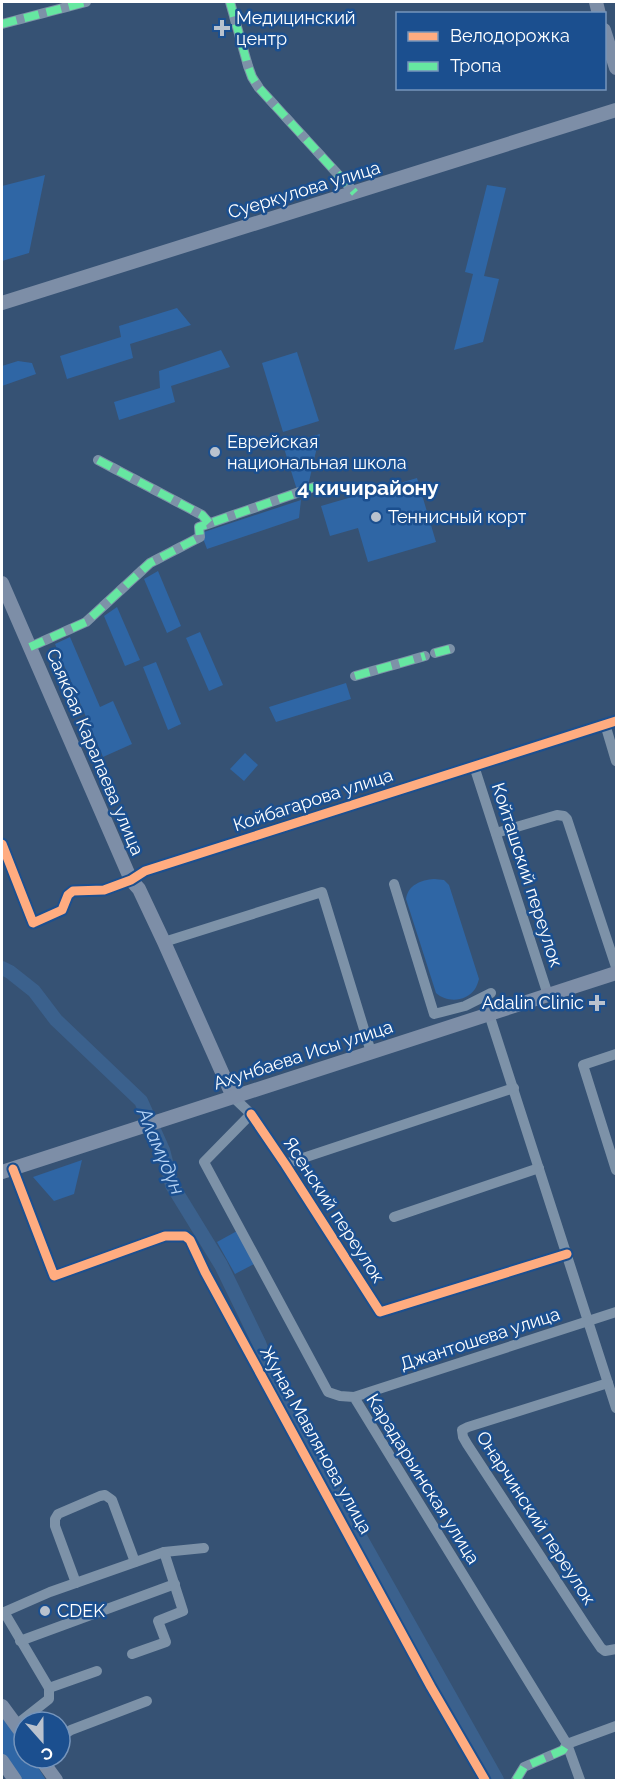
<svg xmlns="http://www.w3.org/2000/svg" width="618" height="1782" viewBox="0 0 618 1782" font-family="Raleway,sans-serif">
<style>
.green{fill:#2f66a5}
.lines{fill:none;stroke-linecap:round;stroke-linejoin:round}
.river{stroke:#3b618d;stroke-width:14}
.minor{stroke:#7d92a8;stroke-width:10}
.major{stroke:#7d8ea7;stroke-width:14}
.quiet{stroke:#66e7a1;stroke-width:8;stroke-dasharray:15 8;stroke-linecap:butt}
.cycleway-casing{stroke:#1b4f8f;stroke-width:13}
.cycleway{stroke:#ffac80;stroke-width:9}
.poi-dot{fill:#b9c2ce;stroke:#1b4f8f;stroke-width:2}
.labels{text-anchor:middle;stroke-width:5;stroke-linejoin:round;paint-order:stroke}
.poi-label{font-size:18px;fill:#fff;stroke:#1b4f8f;text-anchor:start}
.street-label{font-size:18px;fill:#fff;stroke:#1b4f8f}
.water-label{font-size:20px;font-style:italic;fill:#b5d3f5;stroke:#1b4f8f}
.quarter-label{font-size:21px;font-weight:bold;fill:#fff;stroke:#1b4f8f}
</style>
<rect width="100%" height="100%" fill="#365274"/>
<g class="green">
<polygon points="45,175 29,253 2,261 2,186"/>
<polygon points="487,185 506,188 484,276 499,279 483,342 454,350 473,274 465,272"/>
<polygon points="177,308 191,325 130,344 133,358 67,379 60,356 121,337 119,326"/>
<polygon points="221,350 230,367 171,386 175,402 119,420 114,402 160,388 159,371"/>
<polygon points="297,352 319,421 283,432 262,363"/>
<polygon points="18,361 32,363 36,374 2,386 2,366"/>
<polygon points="320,434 308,486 297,490 283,445"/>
<polygon points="417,478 436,542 368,562 358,528 330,536 321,506"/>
<polygon points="301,500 299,518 207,549 201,533"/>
<polygon points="158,571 181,626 167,633 144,579"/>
<polygon points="117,607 140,660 125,666 104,616"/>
<polygon points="200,632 223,685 209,691 186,638"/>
<polygon points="70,637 100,707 113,701 132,744 103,757 55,644"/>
<polygon points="156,662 181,724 168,730 143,667"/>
<polygon points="346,683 351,699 276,722 269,707"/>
<polygon points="245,753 258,765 244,781 230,769"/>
<path d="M 434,879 L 444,880 L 449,885 L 479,979 C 478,982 477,986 475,989 C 466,1002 447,1003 436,993 L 406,899 C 408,885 421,880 434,879 Z"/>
<polygon points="82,1160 74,1194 54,1201 33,1177"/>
<polygon points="237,1231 254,1264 235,1274 217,1242"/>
<polygon points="2,1715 24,1747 24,1758 32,1758 46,1780 21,1780 2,1753"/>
</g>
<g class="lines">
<polyline class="river" points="2,968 10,972 34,991 56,1020 141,1101 163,1150 172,1185 221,1265 259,1343 282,1404 341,1503 497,1780"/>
<g class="minor">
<polyline points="230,2 248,66 252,77 259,88 355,193"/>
<polyline points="2,24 86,2"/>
<polyline points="98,460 202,515 209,523"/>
<polyline points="30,647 86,622 150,563 200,537 199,527 314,487"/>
<polyline points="435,653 450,649"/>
<polyline points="355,676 425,656"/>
<polyline points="605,724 616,761"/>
<polyline points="474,766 548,995"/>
<polyline points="496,833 557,815 564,816 567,819 616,967"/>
<polyline points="2,844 33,923 62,910 68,895 73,891 104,890 131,880 145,871 616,721"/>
<polyline points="394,884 434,1014 465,1006 491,993"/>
<polyline points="164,942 322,892 371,1052"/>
<polyline points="489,1014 616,1408"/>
<polyline points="616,1054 583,1065 616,1170"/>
<polyline points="233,1097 251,1114 204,1162 328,1392 340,1396 354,1397 567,1744 580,1780"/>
<polyline points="251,1114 285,1164 380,1312 567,1254"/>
<polyline points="285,1164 514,1088"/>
<polyline points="13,1169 54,1276 165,1236 185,1236 190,1240 205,1272 431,1687 485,1780"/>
<polyline points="394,1217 539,1168"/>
<polyline points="608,1383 468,1427 462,1430 463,1437 467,1444 588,1629 601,1648 605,1651 616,1649"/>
<polyline points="354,1397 616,1312"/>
<polyline points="76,1583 55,1526 55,1519 58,1514 100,1496 105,1495 112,1500 135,1562"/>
<polyline points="4,1612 49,1688 49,1699 16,1725"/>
<polyline points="2,1613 50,1592 164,1552 204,1548"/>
<polyline points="20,1641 175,1584"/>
<polyline points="132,1654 166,1642 158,1621 183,1611 164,1552"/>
<polyline points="49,1688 97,1671"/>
<polyline points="60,1737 71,1730 147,1701"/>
<polyline points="516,1780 524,1767 563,1750 567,1744 616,1726"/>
</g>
<g class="major">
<polyline points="596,2 599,14"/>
<polyline points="604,30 616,68"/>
<polyline points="2,303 616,110"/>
<polyline points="2,583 131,880 139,889 164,942 233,1097"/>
<polyline points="2,1172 616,973"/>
<polyline points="2,1706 24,1736"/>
<polyline points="40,1758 56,1780"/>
<polyline points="2,1761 15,1780"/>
</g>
<g class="quiet">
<polyline points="230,2 248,66 252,77 259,88 355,193"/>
<polyline points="2,24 86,2"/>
<polyline points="98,460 202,515 209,523"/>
<polyline points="30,647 86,622 150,563 200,537 199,527 314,487"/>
<polyline points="435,653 450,649"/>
<polyline points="355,676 425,656"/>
<polyline points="516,1780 524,1767 563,1750 567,1744"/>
</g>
<g class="cycleway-casing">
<g id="cycleway">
<polyline points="2,844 33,923 62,910 68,895 73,891 104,890 131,880 145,871 616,721"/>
<polyline points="251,1114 285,1164 380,1312 567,1254"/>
<polyline points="13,1169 54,1276 165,1236 185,1236 190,1240 205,1272 431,1687 485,1780"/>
</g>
</g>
<use href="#cycleway" class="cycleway"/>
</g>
<g class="poi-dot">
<path d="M219 19h6v6h6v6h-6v6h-6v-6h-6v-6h6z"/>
<circle cx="215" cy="452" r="6"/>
<circle cx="376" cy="517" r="6"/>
<path d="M594 994h6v6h6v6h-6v6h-6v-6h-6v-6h6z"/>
<circle cx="45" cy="1611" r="6"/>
</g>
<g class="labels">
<g class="poi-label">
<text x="236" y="24">Медицинский<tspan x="236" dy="21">центр</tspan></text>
<text x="227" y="448">Еврейская<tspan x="227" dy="21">национальная школа</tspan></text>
<text x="388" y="523">Теннисный корт</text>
<text x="584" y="1009" text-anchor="end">Adalin Clinic</text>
<text x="57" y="1617">CDEK</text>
</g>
<g class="street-label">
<text transform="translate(304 190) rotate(-17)" y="6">Суеркулова улица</text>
<text transform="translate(95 752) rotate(67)" y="6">Саякбая Каралаева улица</text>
<text transform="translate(313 800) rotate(-18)" y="6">Койбагарова улица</text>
<text transform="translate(527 875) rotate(72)" y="6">Койташский переулок</text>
<text transform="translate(303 1055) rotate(-18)" y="6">Ахунбаева Исы улица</text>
<text transform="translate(334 1210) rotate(57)" y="6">Ясенский переулок</text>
<text transform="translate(480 1339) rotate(-18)" y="6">Джантошева улица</text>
<text transform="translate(316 1440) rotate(61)" y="6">Жуная Мавлянова улица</text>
<text transform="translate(423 1479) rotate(58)" y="6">Карадарьинская улица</text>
<text transform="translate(536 1518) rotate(57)" y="6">Онарчинский переулок</text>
</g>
<g class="water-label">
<text transform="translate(161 1151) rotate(67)" y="7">Аламүдүн</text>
</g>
<g class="quarter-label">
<text x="368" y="495">4 кичирайону</text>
</g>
</g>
<rect width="618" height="1782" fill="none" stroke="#ffffff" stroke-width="6"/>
<rect x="396" y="12" width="210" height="78" fill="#1b4f8f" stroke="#7695bc" stroke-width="1.5"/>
<rect x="408" y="32" width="30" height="9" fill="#ffac80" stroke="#7695bc" stroke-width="1.5"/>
<text x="450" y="42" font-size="18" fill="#ffffff">Велодорожка</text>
<rect x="408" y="62" width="30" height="9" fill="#66e7a1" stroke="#7695bc" stroke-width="1.5"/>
<text x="450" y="72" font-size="18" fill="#ffffff">Тропа</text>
<g transform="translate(42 1740) rotate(159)"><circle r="28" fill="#1b4f8f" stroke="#7695bc" stroke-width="1.5"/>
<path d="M0-4.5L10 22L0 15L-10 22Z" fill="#b9c2ce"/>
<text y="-9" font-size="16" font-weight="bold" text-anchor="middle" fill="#ffffff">С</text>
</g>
</svg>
